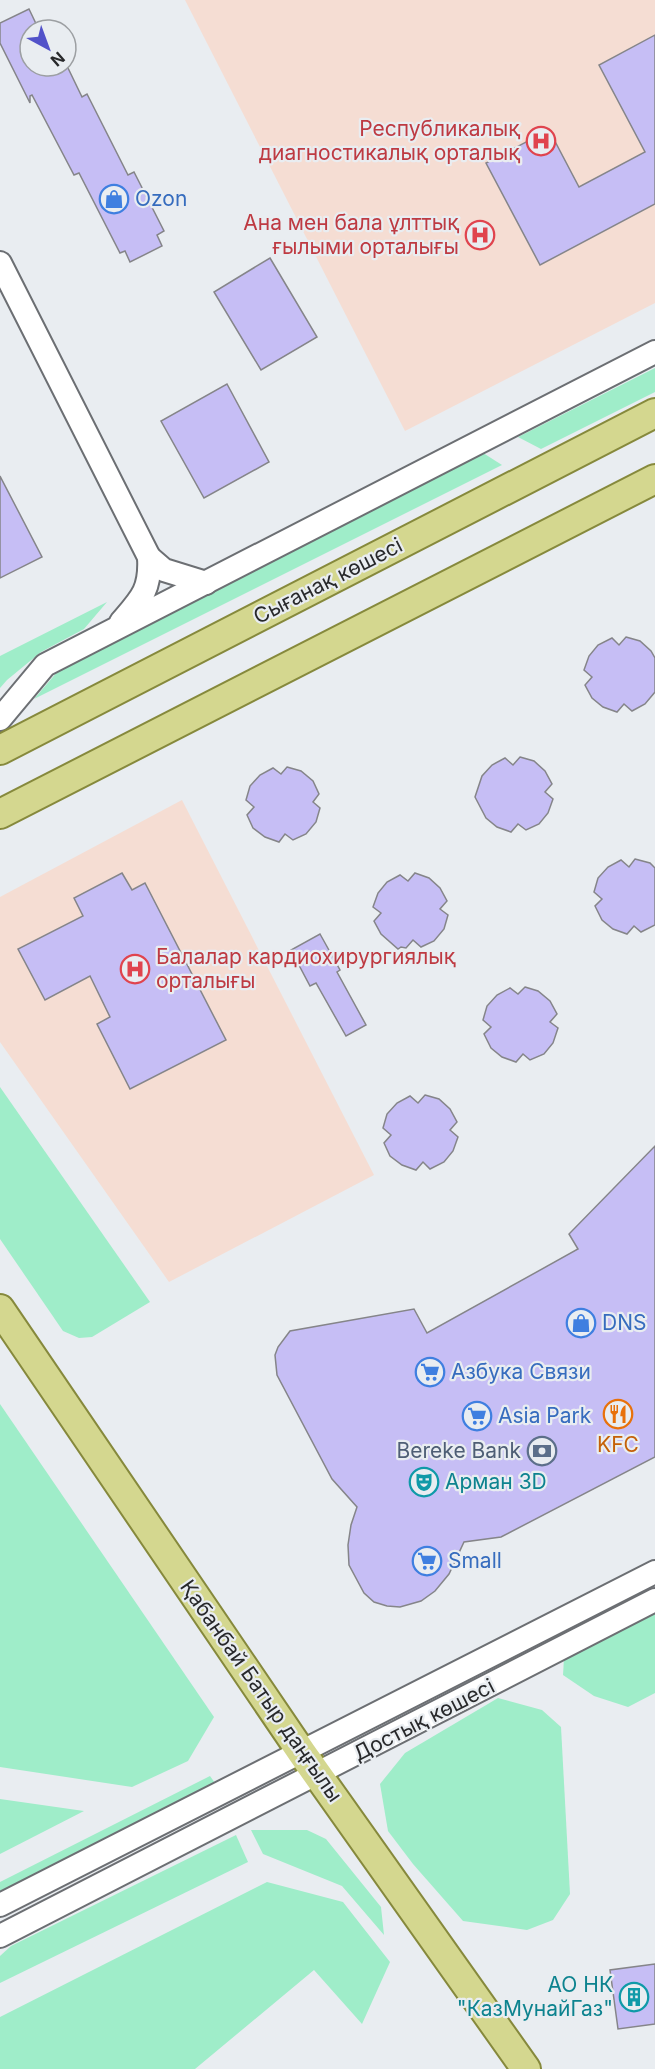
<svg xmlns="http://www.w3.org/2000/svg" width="655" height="2069" viewBox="0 0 655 2069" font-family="Inter,sans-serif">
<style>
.medical{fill:#f5ddd3}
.green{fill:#9fedc9}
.building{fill:#c6bef5;stroke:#858589;stroke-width:1.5}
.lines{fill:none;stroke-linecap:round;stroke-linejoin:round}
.minor-casing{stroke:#6c6f73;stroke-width:26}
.major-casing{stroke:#86893c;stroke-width:32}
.minor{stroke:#fff;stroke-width:22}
.major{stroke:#d4d78f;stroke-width:28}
.labels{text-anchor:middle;stroke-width:4.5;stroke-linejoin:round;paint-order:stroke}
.health-label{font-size:21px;fill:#be3a42;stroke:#e9edf1;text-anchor:end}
.shop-label{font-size:21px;fill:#366cbe;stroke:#e9edf1;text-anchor:start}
.street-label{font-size:21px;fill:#28292b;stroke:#e9edf1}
.food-label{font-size:21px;fill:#c56008;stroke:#e9edf1}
.service-label{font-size:21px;fill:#4e5e75;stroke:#e9edf1;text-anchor:end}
.culture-label{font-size:21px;fill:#0d838f;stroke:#e9edf1;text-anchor:start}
</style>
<rect width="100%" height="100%" fill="#e9edf1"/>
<g class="medical">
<polygon points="185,0 655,0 655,303 405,431"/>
<polygon points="182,800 374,1175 169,1282 0,1042 0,897"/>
</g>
<g class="green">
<polygon points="655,368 655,392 541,449 518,437"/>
<polygon points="480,451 502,465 34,699 64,664"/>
<polygon points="107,602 84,629 41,652 7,680 0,688 0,656"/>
<polygon points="0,1087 150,1302 92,1337 79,1338 63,1331 0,1239"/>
<polygon points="0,1404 214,1717 188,1761 132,1787 0,1767"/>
<polygon points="655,1613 655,1693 628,1707 594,1696 563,1675 564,1658"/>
<polygon points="498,1698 542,1710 561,1727 570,1894 553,1920 527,1930 463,1921 413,1864 388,1831 380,1784 405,1753"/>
<polygon points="210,1776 215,1783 0,1895 0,1882"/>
<polygon points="0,1799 84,1811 0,1854"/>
<polygon points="251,1830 307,1830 326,1839 381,1907 384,1935 342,1886 263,1854"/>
<polygon points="236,1835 248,1862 0,1983 0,1956 11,1946"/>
<polygon points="267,1882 343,1902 390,1962 362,2024 314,1970 195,2069 0,2069 0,2017"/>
</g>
<g class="building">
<polygon points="29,9 39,30 30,30 30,66 67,66 82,97 87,94 128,175 134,172 164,231 157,235 162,246 130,262 125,251 120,253 79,173 74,175 32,95 30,96 30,103 0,43 0,23"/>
<polygon points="655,35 655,204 540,265 486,163 549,130 579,187 645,152 599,65"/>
<polygon points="270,258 317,337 261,370 214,292"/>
<polygon points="227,384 269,462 204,498 161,421"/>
<polygon points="0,476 42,557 0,578"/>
<polygon points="626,637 640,641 651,651 655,658 655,692 645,704 632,711 624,704 617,712 603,707 592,698 585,685 592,677 584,670 589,656 598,645 612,638 619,645"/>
<polygon points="520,757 534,761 545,771 552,784 545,792 553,799 548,813 539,824 526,830 518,824 511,832 497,827 486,818 475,797 482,776 492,765 505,758 513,765"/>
<polygon points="287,767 301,771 313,781 319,794 313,802 320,808 316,822 306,834 293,840 285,834 279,842 265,837 253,828 247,815 254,807 246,800 250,786 260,775 273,768 281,774"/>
<polygon points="635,859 650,863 655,868 655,925 641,932 634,926 627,934 613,929 602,920 595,906 602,899 594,892 598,878 608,867 621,860 629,867"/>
<polygon points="122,873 132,890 145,883 226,1040 130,1089 97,1024 110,1017 90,976 45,1000 18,949 83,916 74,898"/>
<polygon points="415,873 429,878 440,888 447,901 440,909 448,915 444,929 434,941 421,947 413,940 406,948 401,947 398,949 381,934 374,921 381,913 373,907 378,893 387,882 400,875 408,881"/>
<polygon points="320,934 340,970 337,972 366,1025 346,1036 316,983 310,986 291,950"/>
<polygon points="525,987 538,991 550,1001 557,1014 550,1022 558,1028 553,1043 544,1054 530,1060 523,1054 516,1062 502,1057 491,1048 484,1034 491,1027 483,1020 487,1006 497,995 510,988 518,994"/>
<polygon points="425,1095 439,1099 450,1109 457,1122 450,1130 458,1137 453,1151 444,1162 430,1169 423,1162 416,1170 402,1165 390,1156 384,1143 391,1135 383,1128 387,1114 397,1103 410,1096 418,1103"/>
<polygon points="655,1146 655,1457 501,1537 464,1542 449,1574 435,1591 421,1601 400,1607 387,1606 374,1602 364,1593 349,1565 348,1545 351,1525 357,1507 332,1479 277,1375 275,1355 278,1347 290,1331 414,1309 427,1333 578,1249 569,1234"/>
<polygon points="655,1964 655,2024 618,2029 610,1970"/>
</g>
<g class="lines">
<g class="minor-casing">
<g id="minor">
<path d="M 0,263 L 149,557 C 151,590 141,599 121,622"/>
<polyline points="149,557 164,570 206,583"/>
<polyline points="0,719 45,665 655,352"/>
<polyline points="0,1905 655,1572"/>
<polyline points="0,1936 655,1600"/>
</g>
</g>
<g class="major-casing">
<g id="major">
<polyline points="0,750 655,413"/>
<polyline points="0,814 655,479"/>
<polyline points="0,1309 302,1753 526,2069"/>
</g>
</g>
<use href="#minor" class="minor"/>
<use href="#major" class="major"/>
</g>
<defs>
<g id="hospital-ring" transform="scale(1.5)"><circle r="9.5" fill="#e9edf1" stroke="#e0444e" stroke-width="1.5"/><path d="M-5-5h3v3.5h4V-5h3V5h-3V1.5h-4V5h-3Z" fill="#e0444e"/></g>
<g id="shop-ring" transform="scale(1.5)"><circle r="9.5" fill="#e9edf1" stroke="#3f7fe0" stroke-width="1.5"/><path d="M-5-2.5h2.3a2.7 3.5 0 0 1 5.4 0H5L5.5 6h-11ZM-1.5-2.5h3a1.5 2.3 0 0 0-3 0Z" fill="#3f7fe0"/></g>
<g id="supermarket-ring" transform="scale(1.5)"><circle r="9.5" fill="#e9edf1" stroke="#3f7fe0" stroke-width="1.5"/><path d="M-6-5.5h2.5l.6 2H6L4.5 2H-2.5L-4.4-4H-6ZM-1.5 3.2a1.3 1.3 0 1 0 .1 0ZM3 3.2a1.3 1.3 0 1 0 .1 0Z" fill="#3f7fe0"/></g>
<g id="restaurant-ring" transform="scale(1.5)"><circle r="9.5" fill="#e9edf1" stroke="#e8710a" stroke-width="1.5"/><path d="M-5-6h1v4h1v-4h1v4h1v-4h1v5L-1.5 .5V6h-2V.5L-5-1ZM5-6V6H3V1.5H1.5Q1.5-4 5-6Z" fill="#e8710a"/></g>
<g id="bank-ring" transform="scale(1.5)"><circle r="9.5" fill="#e9edf1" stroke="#5c6f8a" stroke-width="1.5"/><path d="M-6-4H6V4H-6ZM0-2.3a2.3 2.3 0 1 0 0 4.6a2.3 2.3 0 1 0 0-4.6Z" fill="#5c6f8a"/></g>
<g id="theatre-ring" transform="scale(1.5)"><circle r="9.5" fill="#e9edf1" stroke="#0f9aa8" stroke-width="1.5"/><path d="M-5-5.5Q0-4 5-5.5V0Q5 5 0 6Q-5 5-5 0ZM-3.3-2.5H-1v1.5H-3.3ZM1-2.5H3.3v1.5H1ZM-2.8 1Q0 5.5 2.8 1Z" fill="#0f9aa8"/></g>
<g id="building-ring" transform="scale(1.5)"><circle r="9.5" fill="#e9edf1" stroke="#0f9aa8" stroke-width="1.5"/><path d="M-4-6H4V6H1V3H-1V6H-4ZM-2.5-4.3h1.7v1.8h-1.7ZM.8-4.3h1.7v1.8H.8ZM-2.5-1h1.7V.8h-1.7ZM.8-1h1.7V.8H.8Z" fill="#0f9aa8"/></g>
</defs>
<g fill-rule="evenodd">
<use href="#hospital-ring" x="541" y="141"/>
<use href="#shop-ring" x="114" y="199"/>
<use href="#hospital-ring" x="480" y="235"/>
<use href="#hospital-ring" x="135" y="969"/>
<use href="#shop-ring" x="581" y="1323"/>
<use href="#supermarket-ring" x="430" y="1372"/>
<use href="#restaurant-ring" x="618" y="1414"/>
<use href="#supermarket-ring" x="477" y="1416"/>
<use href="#bank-ring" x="542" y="1451"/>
<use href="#theatre-ring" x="424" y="1482"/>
<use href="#supermarket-ring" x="427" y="1561"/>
<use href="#building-ring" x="634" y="1997"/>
</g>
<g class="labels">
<g class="health-label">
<text x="520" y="136">Республикалық<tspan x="520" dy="24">диагностикалық орталық</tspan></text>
<text x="459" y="230">Ана мен бала ұлттық<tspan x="459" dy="24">ғылыми орталығы</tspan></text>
<text x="156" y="964" text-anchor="start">Балалар кардиохирургиялық<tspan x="156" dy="24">орталығы</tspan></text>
</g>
<g class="shop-label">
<text x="135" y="206">Ozon</text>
<text x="602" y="1330">DNS</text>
<text x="451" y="1379">Азбука Связи</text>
<text x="498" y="1423">Asia Park</text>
<text x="448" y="1568">Small</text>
</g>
<g class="street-label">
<text transform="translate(328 581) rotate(-27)" y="7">Сығанақ көшесі</text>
<text transform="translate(261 1691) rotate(55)" y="7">Қабанбай Батыр даңғылы</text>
<text transform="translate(424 1720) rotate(-27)" y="7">Достық көшесі</text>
</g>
<g class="food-label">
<text x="618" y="1452">KFC</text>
</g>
<g class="service-label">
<text x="521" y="1458">Bereke Bank</text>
</g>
<g class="culture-label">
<text x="445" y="1489">Арман 3D</text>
<text x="613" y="1992" text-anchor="end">АО НК<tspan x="613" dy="24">"КазМунайГаз"</tspan></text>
</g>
</g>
<g transform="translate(48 48) rotate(139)"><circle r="28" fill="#e9edf1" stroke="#9c9fa2" stroke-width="1.5"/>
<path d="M0-4.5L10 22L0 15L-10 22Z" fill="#5252c9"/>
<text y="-9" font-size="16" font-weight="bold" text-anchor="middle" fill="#28292b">N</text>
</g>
</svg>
